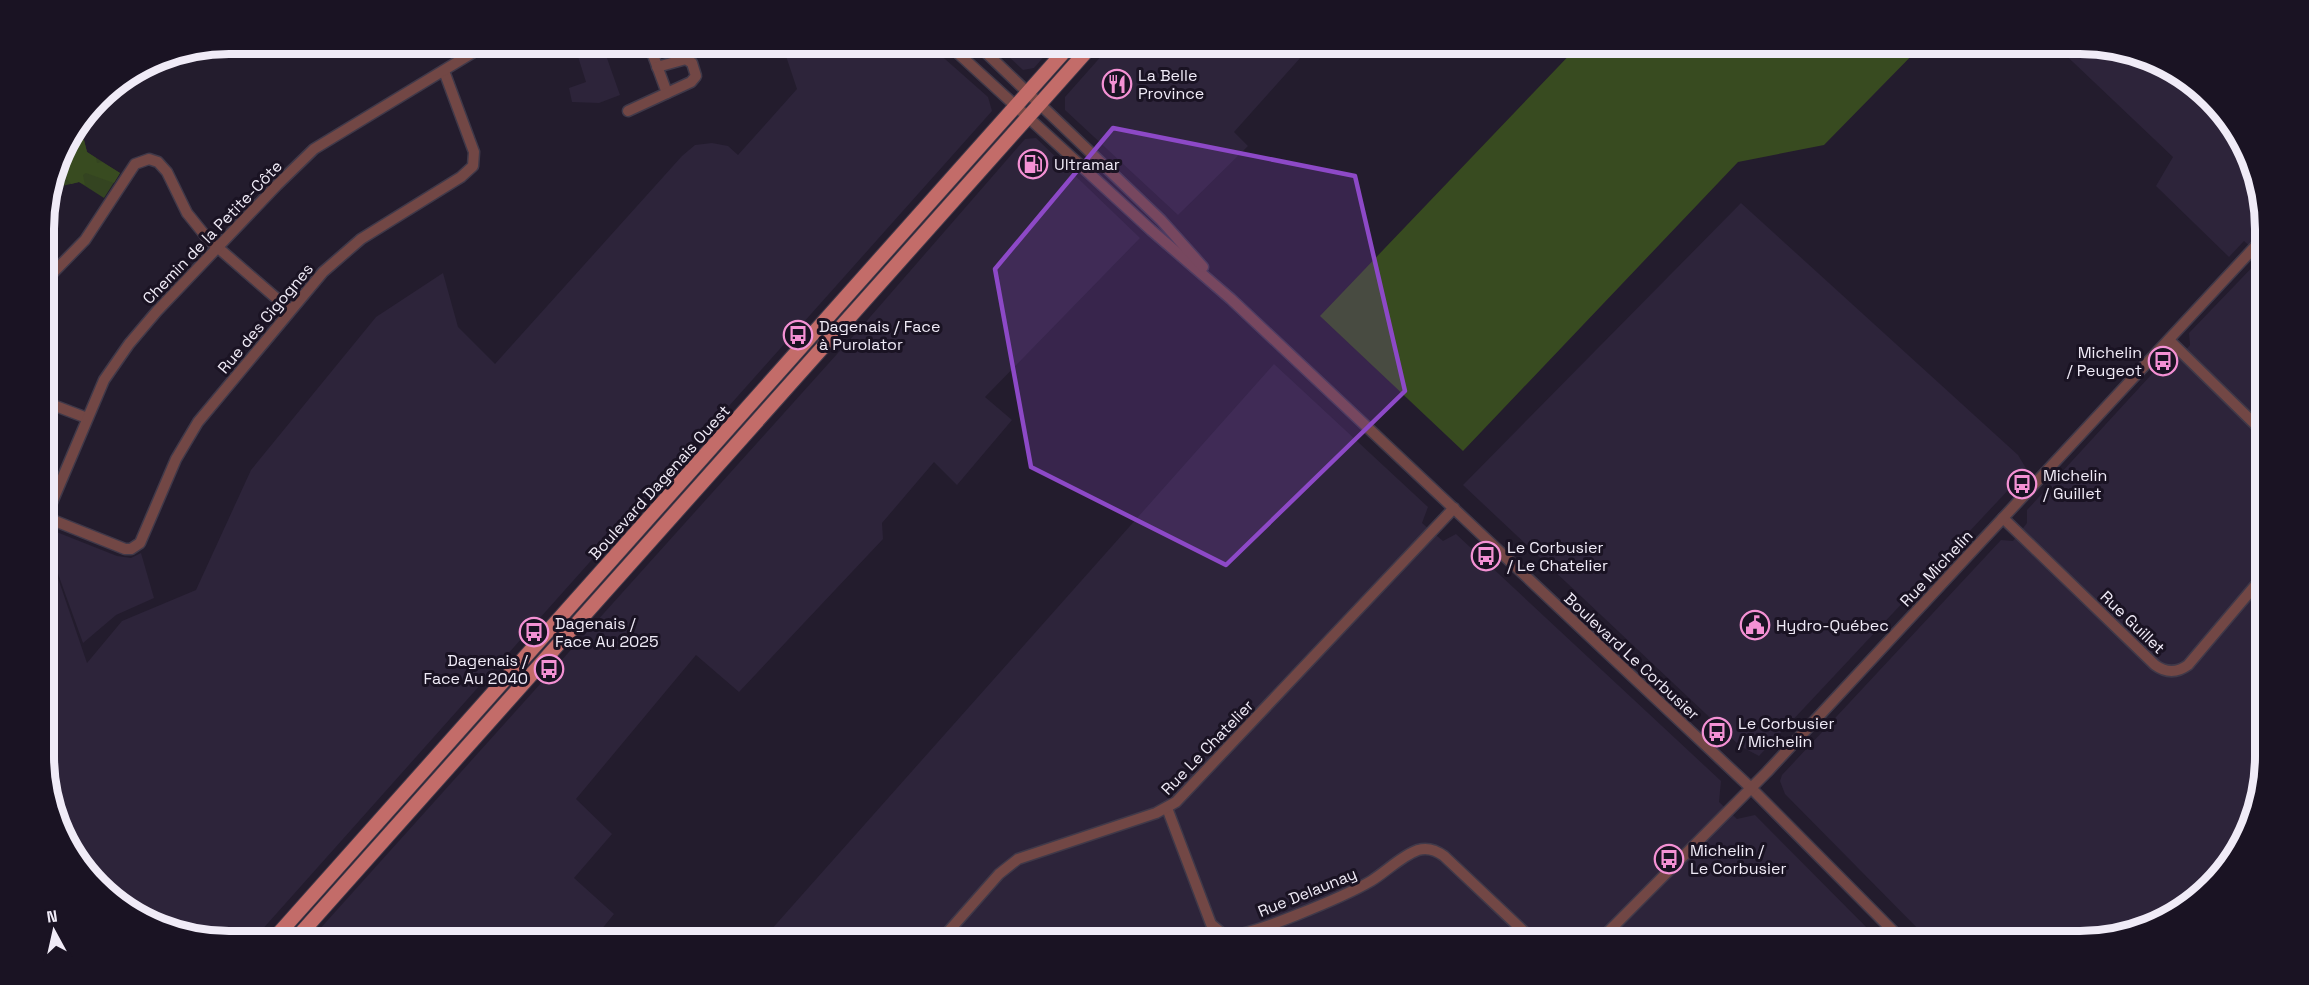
<svg xmlns="http://www.w3.org/2000/svg" width="2309" height="985" viewBox="0 0 2309 985" font-family="'Space Grotesk',sans-serif">
<style>
.built{fill:#2d243a}
.green{fill:#344421}
.forest{fill:#384b20}
.lines{fill:none;stroke-linecap:round;stroke-linejoin:round}
.minor-casing{stroke:#403949;stroke-width:13}
.major-casing{stroke:#403949;stroke-width:16}
.minor{stroke:#724745;stroke-width:10}
.major{stroke:#c36c69;stroke-width:14}
.marked{fill:#8d49c7;fill-opacity:0.2;stroke:#8d49c7;stroke-width:4.5;stroke-linejoin:round}
.labels{text-anchor:middle;stroke-width:6;stroke-linejoin:round;paint-order:stroke}
.poi-label{font-size:16px;fill:#f0ebf7;stroke:#1a1323;text-anchor:start}
.street-label{font-size:16px;fill:#f0ebf7;stroke:#1a1323}
.rim{fill:none;stroke:#f0ebf7;stroke-width:8}
</style>
<rect width="100%" height="100%" fill="#231c2d"/>
<g class="built">
<polygon points="574,44 602,44 620,95 599,103 572,102 569,88 586,82"/>
<polygon points="782,44 928,44 988,97 992,111 252,941 229,941 159,927 82,869 45,780 47,546 87,663 122,621 196,590 251,470 376,317 443,273 458,327 495,364 682,156 695,145 712,143 728,146 738,155 797,89"/>
<polygon points="995,44 1055,44 1034,68 1023,70"/>
<polygon points="1112,44 1306,44 1310,47 1234,132 1248,146 1178,215 1065,110 1065,97"/>
<polygon points="2054,44 2080,44 2150,58 2227,117 2264,205 2265,756 2251,826 2227,869 2183,910 2091,941 1930,941 1785,794 1780,781 1782,775 2001,540 2013,541 2027,523 2027,510 2162,363 2176,361 2190,345 2189,333 2262,257 2244,241 2229,257 2156,186 2173,157"/>
<polygon points="1036,138 1140,238 985,397 1012,420 957,485 934,462 882,523 883,539 739,692 696,655 576,799 612,834 574,878 614,914 592,941 309,941 864,324 1025,139"/>
<polygon points="1741,203 2018,455 2027,470 1759,756 1740,746 1463,485"/>
<polygon points="1274,364 1428,507 1422,523 1443,541 1456,534 1721,781 1719,802 1737,819 1755,815 1880,941 761,941"/>
<polygon points="54,531 117,556 131,558 141,553 154,598 116,615 83,643 48,546 45,545 50,532"/>
</g>
<polygon class="green" points="71,136 84,140 87,152 120,173 104,198 79,182 62,186 54,180 63,147"/>
<g class="forest">
<polygon points="1580,44 1923,44 1824,145 1738,162 1463,451 1320,316"/>
<polygon points="71,136 84,140 87,152 96,158 97,163 102,162 120,173 114,183 86,173 83,175 85,185 79,182 71,184 67,179 68,166 60,158 63,147"/>
</g>
<g class="lines">
<g class="minor-casing">
<g id="minor">
<polyline points="649,44 667,93"/>
<polyline points="948,44 1151,230 1231,299 1751,788 1903,941"/>
<polyline points="977,44 1161,220 1203,267"/>
<polyline points="628,111 691,82 696,76 692,63 686,59 657,67"/>
<polyline points="44,282 85,240 135,164 149,159 158,162 167,172 187,213 208,239 290,310"/>
<polyline points="2169,340 2265,434"/>
<polyline points="44,397 53,405 87,418"/>
<polyline points="45,517 125,549 131,549 140,543 176,459 198,422 323,272 361,239 461,177 473,166 474,152 444,71"/>
<path d="M 2003,518 L 2155,665 C 2166,673 2177,673 2188,665 L 2265,574"/>
<polyline points="45,519 104,380 129,344 157,311 277,185 314,149 487,44"/>
<path d="M 1167,808 L 1211,924 L 1224,935 C 1245,940 1349,894 1371,881 C 1386,872 1401,856 1418,850 C 1428,847 1436,850 1444,856 L 1534,941"/>
<polyline points="940,941 999,874 1018,859 1156,813 1176,802 1454,508"/>
<polyline points="1599,941 1767,772 2264,237"/>
</g>
</g>
<g class="major-casing">
<g id="major">
<polyline points="272,941 1071,44"/>
<polyline points="294,941 1093,44"/>
</g>
</g>
<use href="#minor" class="minor"/>
<use href="#major" class="major"/>
</g>
<path class="marked" d="M 1113,128 L 1355,176 L 1405,391 L 1226,565 L 1031,467 L 995,269 Z"/>
<defs>
<g id="restaurant-ring" transform="scale(1.5)"><circle r="9.5" fill="#1a1323" stroke="#f491d4" stroke-width="1.5"/><path d="M-5-6h1v4h1v-4h1v4h1v-4h1v5L-1.5 .5V6h-2V.5L-5-1ZM5-6V6H3V1.5H1.5Q1.5-4 5-6Z" fill="#f491d4"/></g>
<g id="fuel-ring" transform="scale(1.5)"><circle r="9.5" fill="#1a1323" stroke="#f491d4" stroke-width="1.5"/><path d="M-5.5-6h7V0h2V4h1.3V-2.5L3-4.5l.8-.8L6-3V5H2.5V1h-1V6h-7ZM-4.2-4.7v3.2H.2V-4.7Z" fill="#f491d4"/></g>
<g id="bus-ring" transform="scale(1.5)"><circle r="9.5" fill="#1a1323" stroke="#f491d4" stroke-width="1.5"/><path d="M-5-6H5V4H4V6H2V4H-2V6H-4V4H-5ZM-3.5-4V0h7V-4ZM-3.5 1.2v1.5H-2V1.2ZM2 1.2v1.5H3.5V1.2Z" fill="#f491d4"/></g>
<g id="civic-ring" transform="scale(1.5)"><circle r="9.5" fill="#1a1323" stroke="#f491d4" stroke-width="1.5"/><path d="M-.6-6.5H3V-4.5H.6V-3L4-1V1h2V6H-6V1h2V-1L-.6-3ZM-1.2 2.5V6h2.4V2.5Z" fill="#f491d4"/></g>
</defs>
<g fill-rule="evenodd">
<use href="#restaurant-ring" x="1117" y="84"/>
<use href="#fuel-ring" x="1033" y="164"/>
<use href="#bus-ring" x="798" y="335"/>
<use href="#bus-ring" x="2163" y="361"/>
<use href="#bus-ring" x="2022" y="484"/>
<use href="#bus-ring" x="1486" y="556"/>
<use href="#civic-ring" x="1755" y="625"/>
<use href="#bus-ring" x="534" y="632"/>
<use href="#bus-ring" x="549" y="669"/>
<use href="#bus-ring" x="1717" y="732"/>
<use href="#bus-ring" x="1669" y="859"/>
</g>
<g class="labels">
<g class="poi-label">
<text x="1138" y="81">La Belle<tspan x="1138" dy="18">Province</tspan></text>
<text x="1054" y="170">Ultramar</text>
<text x="819" y="332">Dagenais / Face<tspan x="819" dy="18">à Purolator</tspan></text>
<text x="2142" y="358" text-anchor="end">Michelin<tspan x="2142" dy="18">/ Peugeot</tspan></text>
<text x="2043" y="481">Michelin<tspan x="2043" dy="18">/ Guillet</tspan></text>
<text x="1507" y="553">Le Corbusier<tspan x="1507" dy="18">/ Le Chatelier</tspan></text>
<text x="555" y="629">Dagenais /<tspan x="555" dy="18">Face Au 2025</tspan></text>
<text x="1776" y="631">Hydro-Québec</text>
<text x="528" y="666" text-anchor="end">Dagenais /<tspan x="528" dy="18">Face Au 2040</tspan></text>
<text x="1738" y="729">Le Corbusier<tspan x="1738" dy="18">/ Michelin</tspan></text>
<text x="1690" y="856">Michelin /<tspan x="1690" dy="18">Le Corbusier</tspan></text>
</g>
<g class="street-label">
<text transform="translate(212 232) rotate(-46)" y="6">Chemin de la Petite-Côte</text>
<text transform="translate(265 318) rotate(-50)" y="6">Rue des Cigognes</text>
<text transform="translate(659 482) rotate(-48)" y="6">Boulevard Dagenais Ouest</text>
<text transform="translate(1936 568) rotate(-47)" y="6">Rue Michelin</text>
<text transform="translate(2133 622) rotate(44)" y="6">Rue Guillet</text>
<text transform="translate(1632 656) rotate(43)" y="6">Boulevard Le Corbusier</text>
<text transform="translate(1207 747) rotate(-46)" y="6">Rue Le Chatelier</text>
<text transform="translate(1307 892) rotate(-22)" y="6">Rue Delaunay</text>
</g>
</g>
<path d="M0 0H2309V985H0ZM229 54H2080A175 175 0 0 1 2255 229V756A175 175 0 0 1 2080 931H229A175 175 0 0 1 54 756V229A175 175 0 0 1 229 54Z" fill="#1a1323" fill-rule="evenodd"/>
<path class="rim" d="M229 54H2080A175 175 0 0 1 2255 229V756A175 175 0 0 1 2080 931H229A175 175 0 0 1 54 756V229A175 175 0 0 1 229 54Z"/>
<g transform="translate(54 931) rotate(352)" stroke="#1a1323" stroke-width="4.5" paint-order="stroke">
<path d="M0-4.5L10 22L0 15L-10 22Z" fill="#f0ebf7"/>
<text y="-9" font-size="16" font-weight="bold" text-anchor="middle" fill="#f0ebf7">N</text>
</g>
</svg>
